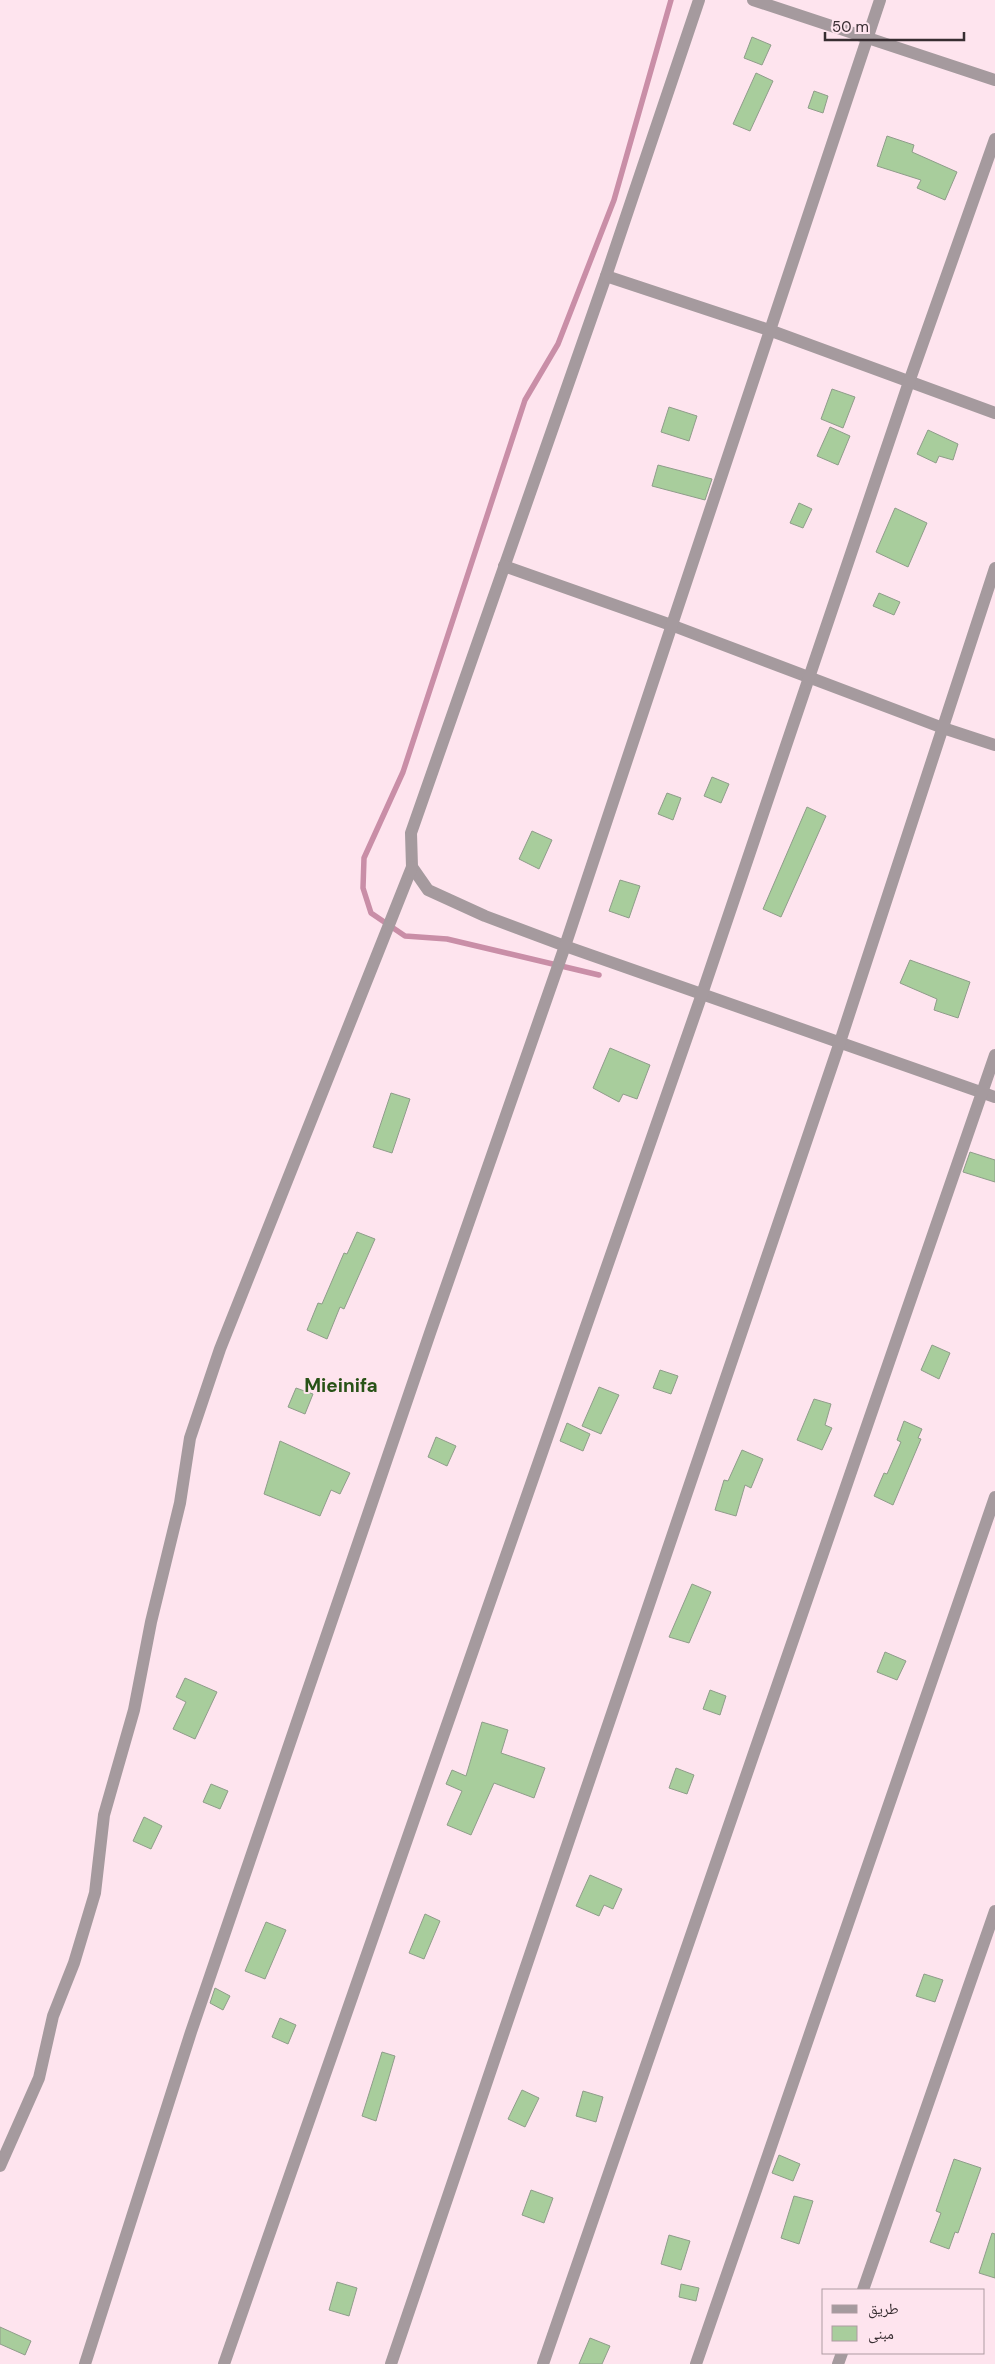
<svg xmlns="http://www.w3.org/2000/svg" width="995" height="2364" viewBox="0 0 995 2364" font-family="'DM Sans','Noto Naskh Arabic',sans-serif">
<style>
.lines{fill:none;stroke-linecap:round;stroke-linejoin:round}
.stream{stroke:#c98ea7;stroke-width:5.5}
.building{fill:#a8cd9c;stroke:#8f9d8a}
.minor{stroke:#a59a9e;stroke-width:12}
.labels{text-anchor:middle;stroke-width:4;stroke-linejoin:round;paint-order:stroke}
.neighbourhood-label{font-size:19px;font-weight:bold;fill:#285217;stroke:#fee4ee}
</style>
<rect width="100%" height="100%" fill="#fee4ee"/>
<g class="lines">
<polyline class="stream" points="599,975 447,939 405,936 371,913 363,888 364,858 403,772 525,400 558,344 614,200 671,0"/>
</g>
<g class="building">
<polygon points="752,37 771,45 762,65 744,58"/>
<polygon points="756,73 773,81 750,131 733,124"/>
<polygon points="814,91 828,96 823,113 808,108"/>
<polygon points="887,136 914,145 912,152 957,172 945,200 917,188 921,180 877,166"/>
<polygon points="832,389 855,397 843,428 821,419"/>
<polygon points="669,407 697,416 689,441 661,432"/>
<polygon points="830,427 850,436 838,465 817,456"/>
<polygon points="928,430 958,444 953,460 939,456 936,463 917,454"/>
<polygon points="658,465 712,479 705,500 652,486"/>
<polygon points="799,503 812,509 803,528 790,523"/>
<polygon points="895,508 927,523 908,567 876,552"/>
<polygon points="879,593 900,602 894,615 873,606"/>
<polygon points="712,777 729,784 721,803 704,796"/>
<polygon points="667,793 681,798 673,820 658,814"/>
<polygon points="807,807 826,816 781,917 763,909"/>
<polygon points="532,831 552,840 539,869 519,859"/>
<polygon points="620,880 640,886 629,918 609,911"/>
<polygon points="910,960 970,982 958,1018 934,1010 937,999 900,983"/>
<polygon points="610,1048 650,1065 637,1099 623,1094 619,1102 593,1088"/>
<polygon points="391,1093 410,1099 392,1153 373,1147"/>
<polygon points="970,1152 995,1160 995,1182 963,1172"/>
<polygon points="357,1232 375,1239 344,1309 340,1307 327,1339 307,1330 318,1303 322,1304 344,1253 347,1254"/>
<polygon points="932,1345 950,1353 939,1379 921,1370"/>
<polygon points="660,1370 678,1376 671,1394 653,1388"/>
<polygon points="599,1387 619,1395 601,1434 582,1426"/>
<polygon points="296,1388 313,1394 305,1414 288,1407"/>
<polygon points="814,1399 831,1404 825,1425 832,1428 822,1450 797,1440"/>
<polygon points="904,1421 922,1429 918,1438 921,1439 893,1505 874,1496 884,1473 887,1474 901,1442 897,1440"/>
<polygon points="567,1423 590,1434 583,1451 560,1441"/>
<polygon points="436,1437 456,1446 447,1466 428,1457"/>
<polygon points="280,1441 350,1473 340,1494 331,1490 320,1516 264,1494"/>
<polygon points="742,1450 763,1459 751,1488 745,1485 736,1516 715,1510 724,1480 728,1481"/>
<polygon points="692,1584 711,1592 689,1643 669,1637"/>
<polygon points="885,1652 906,1661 897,1680 877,1672"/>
<polygon points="185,1678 217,1692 195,1739 173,1729 186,1702 176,1697"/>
<polygon points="710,1690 726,1696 720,1715 703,1709"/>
<polygon points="482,1722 508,1730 501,1753 545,1768 534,1798 494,1783 471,1835 447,1825 462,1791 446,1784 452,1770 466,1776"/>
<polygon points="676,1768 694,1775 687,1794 669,1788"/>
<polygon points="211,1784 228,1791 220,1809 203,1802"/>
<polygon points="144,1817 162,1826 151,1849 133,1841"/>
<polygon points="590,1875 622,1889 613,1909 604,1905 599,1916 576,1906"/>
<polygon points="425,1914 440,1921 424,1959 409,1953"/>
<polygon points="266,1922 286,1930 265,1979 245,1971"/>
<polygon points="924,1974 943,1980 935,2002 916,1996"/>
<polygon points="215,1988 230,1996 223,2010 210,2003"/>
<polygon points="280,2018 296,2025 288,2044 272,2037"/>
<polygon points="382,2052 395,2056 376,2121 362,2116"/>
<polygon points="522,2090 539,2098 525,2127 508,2119"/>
<polygon points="583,2091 603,2097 596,2122 576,2116"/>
<polygon points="779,2155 800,2164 793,2181 772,2173"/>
<polygon points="954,2159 981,2168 958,2233 955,2232 949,2249 930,2242 941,2213 936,2211"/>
<polygon points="531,2190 553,2198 544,2223 522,2215"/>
<polygon points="794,2196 813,2201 799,2244 781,2238"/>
<polygon points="992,2233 995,2234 995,2278 979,2273"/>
<polygon points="669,2235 690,2241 681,2270 661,2264"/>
<polygon points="337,2282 357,2288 349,2316 329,2310"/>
<polygon points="681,2284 699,2288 696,2301 679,2297"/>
<polygon points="0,2327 31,2341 25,2355 0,2344"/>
<polygon points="590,2338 610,2346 602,2364 579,2364"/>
</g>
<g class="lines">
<g class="minor">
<polyline points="699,0 606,276 411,833 412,867 428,890 485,916 565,946 995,1097"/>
<polyline points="753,0 995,80"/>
<polyline points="606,276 769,330 995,413"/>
<polyline points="504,566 671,625 943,728 995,745"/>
<polyline points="0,2166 39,2078 53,2016 74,1963 95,1893 104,1815 134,1710 151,1622 180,1503 190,1438 220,1349 412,867"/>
<polyline points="863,2290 995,1911"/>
<polyline points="85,2364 191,2032 430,1333 565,946 880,0"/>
<polyline points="224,2364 702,994 909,382 995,139"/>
<polyline points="391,2364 840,1042 995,568"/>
<polyline points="543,2364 995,1055"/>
<polyline points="696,2364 995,1497"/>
<polyline points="838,2364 842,2353"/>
</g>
</g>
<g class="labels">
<g class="neighbourhood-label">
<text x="341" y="1392">Mieinifa</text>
</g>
</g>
<rect x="822" y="2289" width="162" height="65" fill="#fee4ee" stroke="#ae9ba2"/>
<rect x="832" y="2305" width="25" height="8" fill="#a59a9e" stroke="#ae9ba2"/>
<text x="868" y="2314" font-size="15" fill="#372d31">طريق</text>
<rect x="832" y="2326" width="25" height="15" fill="#a8cd9c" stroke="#ae9ba2"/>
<text x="868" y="2339" font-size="15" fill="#372d31">مبنى</text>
<path d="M825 32v8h139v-8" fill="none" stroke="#372d31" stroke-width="2.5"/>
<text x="832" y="32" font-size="15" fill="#372d31" stroke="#fee4ee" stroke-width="4" paint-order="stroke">50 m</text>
</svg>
